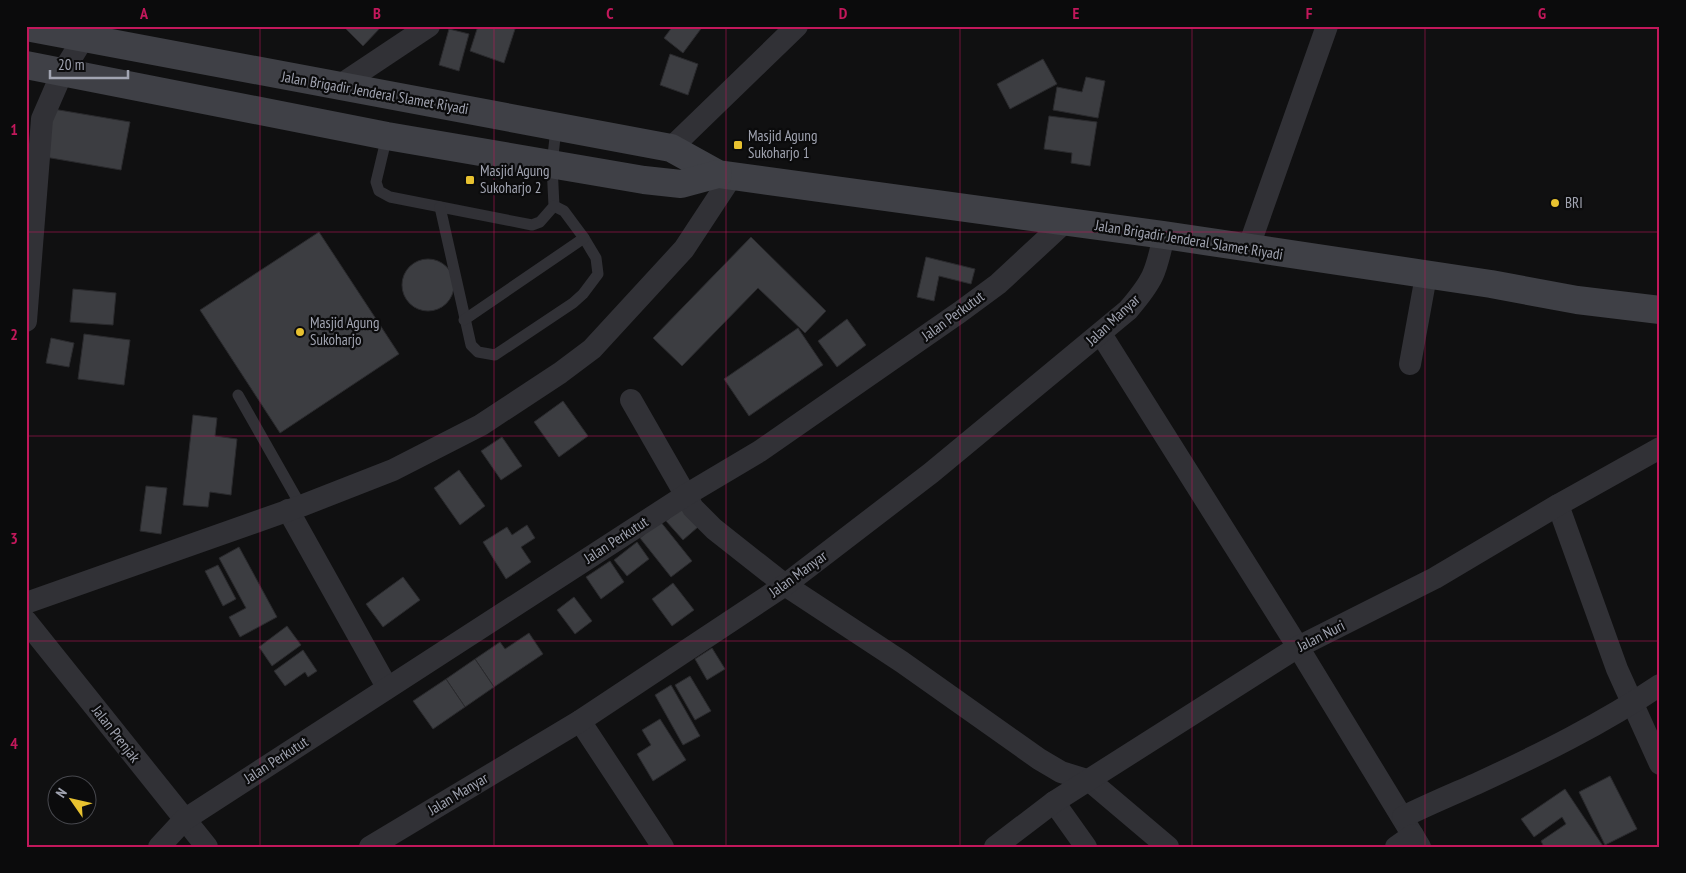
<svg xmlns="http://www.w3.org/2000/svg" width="1686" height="873" viewBox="0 0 1686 873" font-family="'PT Sans Narrow',sans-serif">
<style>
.building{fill:#3c3d41;stroke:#2a2a2d}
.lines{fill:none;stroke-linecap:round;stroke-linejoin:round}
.service{stroke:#313136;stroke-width:11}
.minor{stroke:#313136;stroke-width:22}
.secondary{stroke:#3f4046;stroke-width:28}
.grid{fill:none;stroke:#c2185b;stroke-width:1;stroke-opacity:0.55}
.poi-dot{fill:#e8c230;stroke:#0b0b0c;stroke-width:2}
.labels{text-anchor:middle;stroke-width:4.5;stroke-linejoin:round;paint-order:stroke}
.street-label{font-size:15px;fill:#a1a4b1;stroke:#0b0b0c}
.poi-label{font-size:15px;fill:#a1a4b1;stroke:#0b0b0c;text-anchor:start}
.neatline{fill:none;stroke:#c2185b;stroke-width:2}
.grid-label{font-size:16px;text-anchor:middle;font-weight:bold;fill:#c2185b}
</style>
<rect width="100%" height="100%" fill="#101011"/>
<g class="building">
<polygon points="343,26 382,26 363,46"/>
<polygon points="478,26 516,26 504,63 470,51"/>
<polygon points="673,26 703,26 683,53 664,38"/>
<polygon points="449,29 469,34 459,71 439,65"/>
<polygon points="670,54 698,64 688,95 660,85"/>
<polygon points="1043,59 1057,84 1010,109 997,84"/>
<polygon points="1086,77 1105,81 1098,118 1053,110 1057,87 1082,92"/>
<polygon points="53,109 130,122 121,170 45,157"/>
<polygon points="1049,116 1097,122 1090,166 1071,163 1072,153 1044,149"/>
<polygon points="319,232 399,354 280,433 200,310"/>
<polygon points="751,237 826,311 805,333 758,288 682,366 653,338"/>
<polygon points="926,257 975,269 971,284 939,276 934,301 917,297"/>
<circle cx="428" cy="285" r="26"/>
<polygon points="73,289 116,293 113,325 70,322"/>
<polygon points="847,319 866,345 837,367 818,341"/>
<polygon points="798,328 823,365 749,416 724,379"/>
<polygon points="84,334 130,340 124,385 78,379"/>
<polygon points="51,338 74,343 69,367 46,363"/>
<polygon points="563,401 588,436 559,457 534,422"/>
<polygon points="193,415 217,418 215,436 237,439 231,495 210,492 208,507 183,505"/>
<polygon points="502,437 522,466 501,480 481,451"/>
<polygon points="459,470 485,506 460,525 434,488"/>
<polygon points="146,486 167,488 161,534 140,531"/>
<polygon points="681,508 698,527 683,540 666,521"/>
<polygon points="660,521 692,561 671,577 640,538"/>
<polygon points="527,525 535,538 521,547 531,562 506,579 483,542 507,527 512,535"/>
<polygon points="637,542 649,559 627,576 614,560"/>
<polygon points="239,547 277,617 240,637 229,617 246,608 219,558"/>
<polygon points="610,561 624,582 601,599 586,577"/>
<polygon points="218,565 236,599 223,606 205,571"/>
<polygon points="403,577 420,600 383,627 366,604"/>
<polygon points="673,583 694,610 672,626 652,599"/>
<polygon points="574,597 592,621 575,634 557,610"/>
<polygon points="287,626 301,645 272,666 259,647"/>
<polygon points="529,633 543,654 494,687 475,659 500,642 505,649"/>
<polygon points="712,648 725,669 707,680 695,659"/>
<polygon points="303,650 317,671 308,677 305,672 285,686 274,671"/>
<polygon points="475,659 494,687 465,707 446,679"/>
<polygon points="690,676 711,711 695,720 675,685"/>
<polygon points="446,679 465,707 433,729 413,701"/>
<polygon points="671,685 700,736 683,745 655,695"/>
<polygon points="660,719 686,760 653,781 637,754 651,745 642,730"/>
<polygon points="1610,776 1637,829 1605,845 1579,792"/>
<polygon points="1565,789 1603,846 1544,847 1541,841 1566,824 1562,817 1534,837 1521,819"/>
</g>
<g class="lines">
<g class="service">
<polyline points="387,136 376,182 379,191 390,197 532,225 540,222 554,206 552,165 556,128"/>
<polyline points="440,207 471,345 478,352 495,355 573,303 583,294 598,274 596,258 584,238 564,211 554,206"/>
<polyline points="464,320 584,238"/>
<polyline points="238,395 301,506"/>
</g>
<g class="minor">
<polyline points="339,86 429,26"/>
<polyline points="671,148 797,26"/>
<polyline points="1248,249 1327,26"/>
<polyline points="26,321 42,119 62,73 91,26"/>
<polyline points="1101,334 1298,647 1420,847"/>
<polyline points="1410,364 1426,276"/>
<polyline points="631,400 693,508 714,529 785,585 902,662 1039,759 1061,772 1090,781 1168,847"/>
<polyline points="1558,505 1617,669 1660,764"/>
<polyline points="288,510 387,687"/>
<polyline points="26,603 301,506 393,470 481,425 560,373 592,349 684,249 732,176"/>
<polyline points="26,621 207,847"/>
<polyline points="580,721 663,847"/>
<polyline points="1054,802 1086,847"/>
<path d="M 1403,817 C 1427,805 1451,795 1476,784 C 1539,755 1602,724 1660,685"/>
<polyline points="159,847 184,820 686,495 760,451 960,312 998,284 1065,222"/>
<path d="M 370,847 L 580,721 L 785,585 L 931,473 L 1128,310 C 1153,281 1156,273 1164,235"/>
<polyline points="995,847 1054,802 1298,647 1435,578 1558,505 1660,448"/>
<polyline points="1396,847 1413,835"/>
</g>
<g class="secondary">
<polyline points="26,27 671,148 718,174 1164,235 1491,284 1577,300 1660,310"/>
<polyline points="26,65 387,136 644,180 681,184 718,174"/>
</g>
</g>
<path class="grid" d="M 260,26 L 260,847M 494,26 L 494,847M 726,26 L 726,847M 960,26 L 960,847M 1192,26 L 1192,847M 1425,26 L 1425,847M 26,232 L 1660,232M 26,436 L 1660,436M 26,641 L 1660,641"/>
<g class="poi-dot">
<rect x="733" y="140" width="10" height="10" rx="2.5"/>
<rect x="465" y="175" width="10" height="10" rx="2.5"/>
<circle cx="1555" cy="203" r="5"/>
<circle cx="300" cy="332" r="5"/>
</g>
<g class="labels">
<g class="street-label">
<text transform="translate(375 93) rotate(10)" y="5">Jalan Brigadir Jenderal Slamet Riyadi</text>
<text transform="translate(1189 240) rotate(9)" y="5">Jalan Brigadir Jenderal Slamet Riyadi</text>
<text transform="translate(953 316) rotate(-36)" y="5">Jalan Perkutut</text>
<text transform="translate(1113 320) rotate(-43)" y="5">Jalan Manyar</text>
<text transform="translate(616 540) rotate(-33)" y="5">Jalan Perkutut</text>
<text transform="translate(798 574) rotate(-36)" y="5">Jalan Manyar</text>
<text transform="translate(1321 636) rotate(-27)" y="5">Jalan Nuri</text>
<text transform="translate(116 734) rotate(52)" y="5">Jalan Prenjak</text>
<text transform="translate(276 760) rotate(-33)" y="5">Jalan Perkutut</text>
<text transform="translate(458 794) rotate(-31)" y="5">Jalan Manyar</text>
</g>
<g class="poi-label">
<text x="748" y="141">Masjid Agung<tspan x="748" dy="17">Sukoharjo 1</tspan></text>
<text x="480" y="176">Masjid Agung<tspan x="480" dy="17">Sukoharjo 2</tspan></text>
<text x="1565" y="208">BRI</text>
<text x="310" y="328">Masjid Agung<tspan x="310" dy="17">Sukoharjo</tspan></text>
</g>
</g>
<rect width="1686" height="873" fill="none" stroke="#0b0b0c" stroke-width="55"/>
<g transform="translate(72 800) rotate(304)"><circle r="24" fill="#0b0b0c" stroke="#47484e"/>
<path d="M0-4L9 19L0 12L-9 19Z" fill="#e8c230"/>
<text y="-8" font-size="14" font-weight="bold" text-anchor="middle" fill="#a1a4b1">N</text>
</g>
<path d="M50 70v8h78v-8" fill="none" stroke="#a1a4b1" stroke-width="2.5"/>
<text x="58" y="70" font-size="15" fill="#a1a4b1" stroke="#0b0b0c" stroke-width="4" paint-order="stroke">20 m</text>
<rect x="28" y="28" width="1630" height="818" class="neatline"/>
<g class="grid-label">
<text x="144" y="19">A</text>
<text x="377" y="19">B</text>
<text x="610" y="19">C</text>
<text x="843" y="19">D</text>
<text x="1076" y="19">E</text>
<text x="1309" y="19">F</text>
<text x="1542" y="19">G</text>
<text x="14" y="135">1</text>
<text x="14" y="340">2</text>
<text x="14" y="544">3</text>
<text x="14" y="749">4</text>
</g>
</svg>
